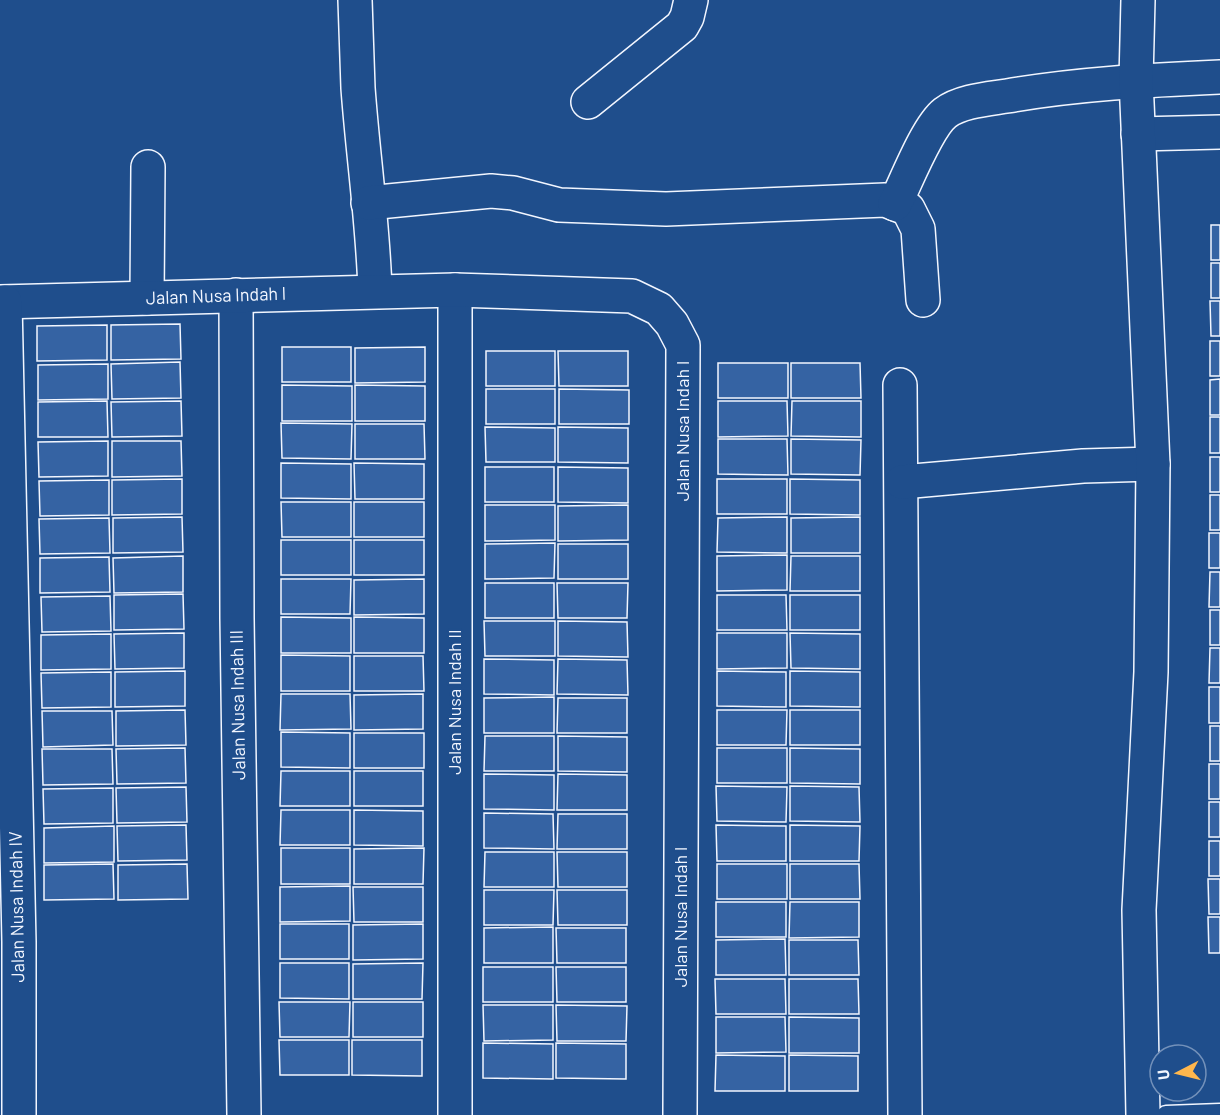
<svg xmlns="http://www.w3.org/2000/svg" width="1220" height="1115" viewBox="0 0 1220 1115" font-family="Barlow,sans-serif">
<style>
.building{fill:#3563a3;stroke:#f2f6ff;stroke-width:1.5}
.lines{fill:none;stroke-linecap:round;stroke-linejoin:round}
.lane-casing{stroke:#f2f6ff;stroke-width:21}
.street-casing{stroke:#f2f6ff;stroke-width:36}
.secondary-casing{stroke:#f2f6ff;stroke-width:36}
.lane{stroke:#1f4e8c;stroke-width:18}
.street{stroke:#1f4e8c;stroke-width:33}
.secondary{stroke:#1f4e8c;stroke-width:33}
.labels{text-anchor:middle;stroke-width:4.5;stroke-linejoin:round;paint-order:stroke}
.street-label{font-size:18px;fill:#f2f6ff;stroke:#1f4e8c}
</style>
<rect width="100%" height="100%" fill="#1f4e8c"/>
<g class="building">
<rect x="1211" y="225" width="9" height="35"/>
<rect x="1211" y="263" width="9" height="35"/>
<polygon points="1210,301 1220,301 1220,336 1211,336"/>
<polygon points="180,324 181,359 111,360 111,325"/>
<polygon points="107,325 107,360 37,361 37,326"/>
<rect x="1210" y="341" width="10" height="35"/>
<rect x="282" y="347" width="69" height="35"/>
<polygon points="425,347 425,382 355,383 355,348"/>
<rect x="486" y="351" width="69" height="35"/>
<polygon points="558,351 628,351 628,386 559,386"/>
<polygon points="180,362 181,398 112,399 111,364"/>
<rect x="718" y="363" width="70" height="35"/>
<polygon points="791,363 860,363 861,398 791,398"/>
<polygon points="108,364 108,399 38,400 38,365"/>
<polygon points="1220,379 1220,415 1210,415 1210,380"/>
<polygon points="282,385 352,386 352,421 282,421"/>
<polygon points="355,385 425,386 425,421 355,421"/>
<rect x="486" y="389" width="69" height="35"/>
<polygon points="559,389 629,390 629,424 559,424"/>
<polygon points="107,401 108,437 38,437 38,402"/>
<polygon points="181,401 182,436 112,437 111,402"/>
<polygon points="718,401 787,401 788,436 718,437"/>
<polygon points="792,401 861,401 861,437 791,436"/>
<rect x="1210" y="417" width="10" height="36"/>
<polygon points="281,423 352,424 351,459 282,458"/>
<polygon points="355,424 424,424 425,459 355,459"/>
<polygon points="485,427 555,428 555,462 486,462"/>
<polygon points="558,427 628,428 628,463 558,462"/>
<polygon points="718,439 787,439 788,475 718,474"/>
<polygon points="791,439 861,440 860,475 791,474"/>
<polygon points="108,441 108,476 39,477 38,442"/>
<polygon points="112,441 181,441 182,476 112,477"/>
<rect x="1210" y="457" width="10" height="35"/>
<polygon points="281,463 351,464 351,499 281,498"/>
<polygon points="354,463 424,464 424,499 355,499"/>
<rect x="485" y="467" width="69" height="35"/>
<polygon points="558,467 628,468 628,503 558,502"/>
<polygon points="182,479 182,514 112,515 112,480"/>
<rect x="717" y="479" width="70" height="35"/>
<polygon points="790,479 860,480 860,515 790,514"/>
<polygon points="109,480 109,515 40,516 39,481"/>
<rect x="1210" y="495" width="10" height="35"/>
<polygon points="281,502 351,502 351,537 282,537"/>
<rect x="354" y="502" width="70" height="35"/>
<polygon points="485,505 555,505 555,540 485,541"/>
<polygon points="628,505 628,540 558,541 558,506"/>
<polygon points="182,517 183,552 113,553 113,518"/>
<polygon points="787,517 787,553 717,552 718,518"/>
<polygon points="860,517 860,553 791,553 791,518"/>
<polygon points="109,518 110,553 40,554 39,519"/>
<rect x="1209" y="533" width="11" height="35"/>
<rect x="281" y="540" width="70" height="35"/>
<rect x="354" y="540" width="70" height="35"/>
<polygon points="555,543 554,578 485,579 485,544"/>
<rect x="558" y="544" width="70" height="35"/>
<polygon points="787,555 787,590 717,591 717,556"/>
<polygon points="183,556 183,592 114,593 113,558"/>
<polygon points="791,556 860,556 860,591 790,591"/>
<polygon points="109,557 110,592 40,593 40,558"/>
<polygon points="1210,572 1220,572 1220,607 1209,607"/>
<polygon points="281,579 351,579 350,614 281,614"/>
<polygon points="424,579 424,614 354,615 354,580"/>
<rect x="485" y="583" width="69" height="35"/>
<polygon points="557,583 628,583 627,618 558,618"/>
<polygon points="183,594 184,629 114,630 114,595"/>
<polygon points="717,595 786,595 787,630 717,630"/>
<rect x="790" y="595" width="70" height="35"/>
<polygon points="110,596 111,631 42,632 41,597"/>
<rect x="1210" y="610" width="10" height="35"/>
<polygon points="281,617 351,618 351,653 281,653"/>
<polygon points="354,617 424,618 424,653 354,653"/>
<polygon points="484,621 555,621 555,656 485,656"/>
<polygon points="558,621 627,622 628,657 558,656"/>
<polygon points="184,633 184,668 115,669 114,634"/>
<polygon points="717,633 787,633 787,668 717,669"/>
<polygon points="790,633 860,634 860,669 791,668"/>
<polygon points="111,634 111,669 41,670 41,635"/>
<polygon points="1210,648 1220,648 1220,683 1209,683"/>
<polygon points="281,655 350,656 350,691 281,691"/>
<polygon points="354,656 423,656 424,691 354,691"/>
<polygon points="484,659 554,660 554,695 484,694"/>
<polygon points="558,659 627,660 628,695 557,694"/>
<polygon points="185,671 185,706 115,707 115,672"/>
<polygon points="717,671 786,672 786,707 717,706"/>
<polygon points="790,671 860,672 860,707 790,706"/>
<polygon points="111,672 111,707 42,708 41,673"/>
<rect x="1209" y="687" width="11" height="36"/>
<polygon points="281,694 350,694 351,729 280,730"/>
<polygon points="423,694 423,729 354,730 354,695"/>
<polygon points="554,697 554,733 484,733 484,698"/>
<polygon points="558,698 627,698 627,733 557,733"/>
<polygon points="185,710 186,745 116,746 116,711"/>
<polygon points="717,710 787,710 786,745 717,745"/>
<rect x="790" y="710" width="70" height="35"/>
<polygon points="42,711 112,711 113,745 43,747"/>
<rect x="1210" y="726" width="10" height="35"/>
<polygon points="281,732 350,733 350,768 281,767"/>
<rect x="354" y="733" width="70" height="35"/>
<polygon points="485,736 554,736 554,771 484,771"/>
<polygon points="558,736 627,737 627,772 558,771"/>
<polygon points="185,748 186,783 117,784 116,749"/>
<rect x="717" y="748" width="70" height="35"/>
<polygon points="790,748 860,749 860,784 790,783"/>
<polygon points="42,749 112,749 113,784 43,785"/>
<rect x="1209" y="764" width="11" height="35"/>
<polygon points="281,771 350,771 350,806 280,806"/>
<rect x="354" y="771" width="69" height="35"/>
<polygon points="484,774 554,775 554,810 484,809"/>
<polygon points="558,774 627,775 627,810 557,810"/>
<polygon points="716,786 787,787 786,822 717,821"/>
<polygon points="790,786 859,787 860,822 790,821"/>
<polygon points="186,787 187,822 117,823 116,788"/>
<polygon points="113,788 113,823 44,824 43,789"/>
<rect x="1209" y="802" width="11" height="35"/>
<polygon points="281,810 350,810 350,845 280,845"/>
<polygon points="354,810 423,811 423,846 354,845"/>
<polygon points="484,813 553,814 554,849 484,848"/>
<polygon points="558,814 627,814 627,849 557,849"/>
<polygon points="186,825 187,860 118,861 117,826"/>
<polygon points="716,825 786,826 786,861 717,861"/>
<polygon points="790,825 860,826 859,861 790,861"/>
<polygon points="114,826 114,862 44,863 44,828"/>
<rect x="1209" y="841" width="11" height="35"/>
<rect x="281" y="848" width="69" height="36"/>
<polygon points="424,848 423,884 354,884 354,849"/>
<polygon points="485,852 554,852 554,887 484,887"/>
<polygon points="557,852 627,852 627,887 558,887"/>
<polygon points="113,864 114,899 44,900 44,865"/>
<polygon points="187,864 188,899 118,900 118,865"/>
<rect x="717" y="864" width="70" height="35"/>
<polygon points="790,864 859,864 860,899 790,899"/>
<polygon points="1208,879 1220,879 1220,914 1209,914"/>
<polygon points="350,886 350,921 280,922 280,887"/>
<polygon points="353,887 423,887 423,922 354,922"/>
<polygon points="484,890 554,890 553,925 484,925"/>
<polygon points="557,890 627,890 627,925 558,925"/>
<rect x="716" y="902" width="70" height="35"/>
<polygon points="790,902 859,902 859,937 789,938"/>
<polygon points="1208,917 1220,917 1220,953 1209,953"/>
<rect x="280" y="924" width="69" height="35"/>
<polygon points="423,924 423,959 353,960 353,925"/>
<polygon points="553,927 553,963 484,963 484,928"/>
<polygon points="556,928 626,928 626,963 557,963"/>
<polygon points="785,939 786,975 716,975 716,940"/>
<polygon points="789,940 858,940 859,975 789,975"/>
<polygon points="280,963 349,963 349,999 280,998"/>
<polygon points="423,963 422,999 353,999 353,964"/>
<rect x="483" y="967" width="70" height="35"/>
<polygon points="556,967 626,967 626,1002 557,1002"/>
<polygon points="715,979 785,979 786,1014 716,1014"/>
<polygon points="789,979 858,979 859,1014 789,1014"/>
<polygon points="279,1002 350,1002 349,1037 280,1037"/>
<rect x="353" y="1002" width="70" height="35"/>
<polygon points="483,1005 553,1005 553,1040 484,1041"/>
<polygon points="556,1005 627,1006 626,1041 557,1041"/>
<polygon points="716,1017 785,1017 786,1052 716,1053"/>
<polygon points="789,1017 859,1018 859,1053 789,1053"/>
<polygon points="279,1040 349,1040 349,1075 280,1075"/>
<polygon points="352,1040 422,1040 422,1076 352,1075"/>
<polygon points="483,1043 553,1044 553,1079 483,1078"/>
<polygon points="556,1043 626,1044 626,1079 556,1078"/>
<polygon points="716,1055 785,1056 785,1091 715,1091"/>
<polygon points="789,1055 858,1056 858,1091 789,1091"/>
</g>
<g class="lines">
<g class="lane-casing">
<polyline id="lane" points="1166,1115 1220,1113"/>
</g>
<g class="street-casing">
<g id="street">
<path d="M 355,0 C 356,29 357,59 358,88 C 363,156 373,223 375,291"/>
<polyline points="588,102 682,26 687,17 691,0"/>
<polyline points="1138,134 1220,132"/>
<polyline points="368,203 491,191 513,193 559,205 666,209 885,200 908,209 918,229 923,300"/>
<path d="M 895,204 C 906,182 927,127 945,113 C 961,101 988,99 1007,96 C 1077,84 1149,80 1220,77"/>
<polyline points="455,290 455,1115"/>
<polyline points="236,295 237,618 244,1115"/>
<polyline points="147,298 148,167"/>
<polyline points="0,302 455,290 632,296 659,309 672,324 683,345 680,1115"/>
<polyline points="5,302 19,942 19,1115"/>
<polyline points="900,385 905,1115"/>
<polyline points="902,482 1083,466 1153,464"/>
</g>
</g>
<g class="secondary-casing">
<polyline id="secondary" points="1138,0 1136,80 1153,464 1151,672 1139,910 1143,1115"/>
</g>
<use href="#lane" class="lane"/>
<use href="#street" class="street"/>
<use href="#secondary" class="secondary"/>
</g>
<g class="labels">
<g class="street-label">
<text transform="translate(216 296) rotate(-2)" y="6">Jalan Nusa Indah I</text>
<text transform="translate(683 431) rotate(-90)" y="6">Jalan Nusa Indah I</text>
<text transform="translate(455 702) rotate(-90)" y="6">Jalan Nusa Indah II</text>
<text transform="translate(238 705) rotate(-91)" y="6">Jalan Nusa Indah III</text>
<text transform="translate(17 907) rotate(-91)" y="6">Jalan Nusa Indah IV</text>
<text transform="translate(681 917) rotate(-90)" y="6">Jalan Nusa Indah I</text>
</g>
</g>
<g transform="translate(1178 1073) rotate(263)"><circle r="28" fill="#1f4e8c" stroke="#7391ba" stroke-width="1.5"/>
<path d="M0-4.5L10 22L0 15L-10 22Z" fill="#ffb74d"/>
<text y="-9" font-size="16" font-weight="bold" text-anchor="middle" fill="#f2f6ff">U</text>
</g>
</svg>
